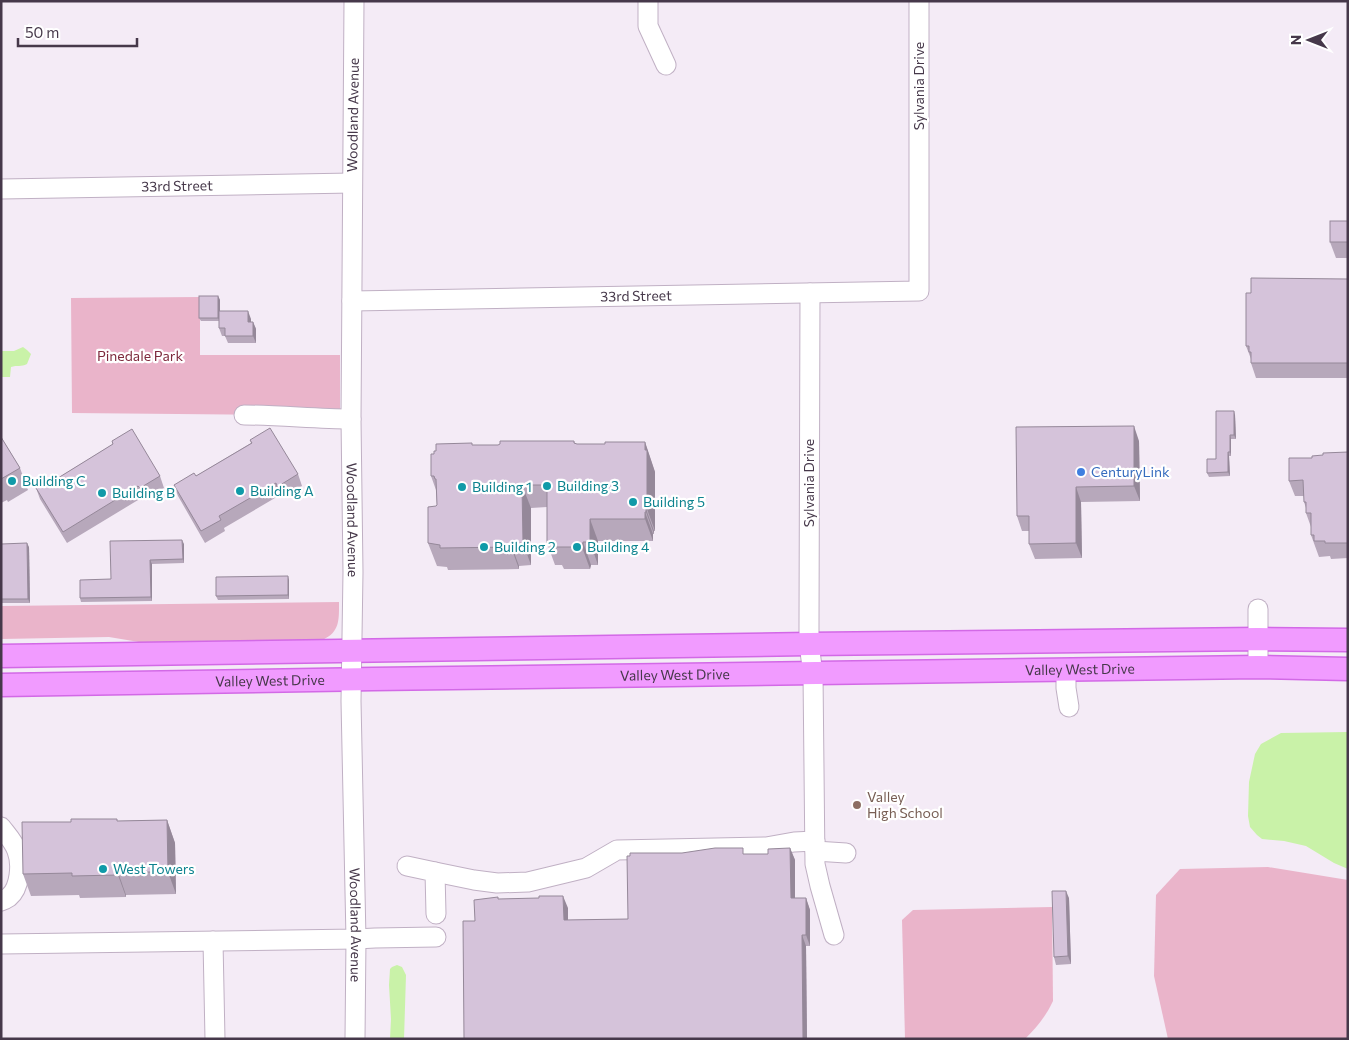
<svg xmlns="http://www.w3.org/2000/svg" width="1349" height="1040" viewBox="0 0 1349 1040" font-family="Commissioner,sans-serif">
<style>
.green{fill:#eab4ca}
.water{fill:#c9f2a8}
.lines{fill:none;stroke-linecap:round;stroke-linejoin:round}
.minor-casing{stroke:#c0b0c4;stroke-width:21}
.major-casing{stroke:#d269e6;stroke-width:25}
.minor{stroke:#fff;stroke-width:19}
.major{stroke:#f19bff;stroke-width:22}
.wall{fill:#b7a8bb}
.shaded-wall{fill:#958899}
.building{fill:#d5c3da;stroke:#958899}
.shop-dot{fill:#3f7fe0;stroke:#fff;stroke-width:2}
.culture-dot{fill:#0f9aa8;stroke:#fff;stroke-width:2}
.education-dot{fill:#8d6e63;stroke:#fff;stroke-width:2}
.labels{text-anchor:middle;stroke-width:4.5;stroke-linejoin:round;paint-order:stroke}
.street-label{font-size:14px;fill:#46384a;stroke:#fff}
.park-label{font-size:14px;fill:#7e2a3d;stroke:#fff}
.shop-label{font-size:14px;fill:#366cbe;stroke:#fff;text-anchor:start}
.culture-label{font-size:14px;fill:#0d838f;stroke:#fff;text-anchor:start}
.education-label{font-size:14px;fill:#785e54;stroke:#fff;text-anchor:start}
</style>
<rect width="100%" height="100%" fill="#f4ebf6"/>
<g class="green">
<polygon points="200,297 200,355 340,355 340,419 276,415 72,413 71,298"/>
<path d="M 339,602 C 339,621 340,633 320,641 L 151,644 L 109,637 L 1,639 L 1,606 Z"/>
<polygon points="1268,867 1348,880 1348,1039 1168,1039 1154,976 1156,895 1180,869"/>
<path d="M 1052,907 L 1053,1001 C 1046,1016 1037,1027 1025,1039 L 905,1039 L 902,920 L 913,910 Z"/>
</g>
<g class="water">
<path d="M 23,347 L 27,350 L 31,354 L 27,364 C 21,367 17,365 11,367 L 10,377 L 1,377 L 1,351 L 14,351 Z"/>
<polygon points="1348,732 1348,869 1334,863 1306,846 1284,841 1262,839 1257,835 1250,827 1248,816 1249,782 1255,754 1261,744 1281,733"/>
<polygon points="397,965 402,967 406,975 404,1039 390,1039 391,1019 389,985 390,969 392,967"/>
</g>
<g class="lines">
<g class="minor-casing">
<g id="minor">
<path id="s1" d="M 354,1 L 351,419 L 353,572 L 351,701 L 356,939 L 355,1039"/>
<polyline points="648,1 648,26 666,65"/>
<path id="s2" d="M 1,189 L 352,183"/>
<polyline points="810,293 809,625 809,644 813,674 815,864 820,886 834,935"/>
<path id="s3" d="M 352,301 L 919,291 L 919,1"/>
<path d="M 244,415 C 280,415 316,419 351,419"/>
<polyline points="1258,609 1258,667"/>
<polyline points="1066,670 1066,688 1069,707"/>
<path d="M 1,827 C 7,835 14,842 17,851 C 22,864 20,888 9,897 C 6,899 4,900 1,901"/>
<polyline points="815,851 846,853"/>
<polyline points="407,866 435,872 436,914"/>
<polyline points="435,872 474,880 497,883 528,882 586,868 617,850 766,847 794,842 815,841"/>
<polyline points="213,941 215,1039"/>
<polyline points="1,944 356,939 375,938 436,937"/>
</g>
</g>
<g class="major-casing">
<g id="major">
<polyline points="1,656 809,644 1258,639 1348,640"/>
<path id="s4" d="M 1,685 L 373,679 L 1258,667 L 1348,669"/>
</g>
</g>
<use href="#minor" class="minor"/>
<use href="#major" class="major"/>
</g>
<g class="wall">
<polygon points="1348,221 1348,258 1336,258 1330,242"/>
<polygon points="1348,279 1348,378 1256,378 1251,363 1251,359 1246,346 1251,293"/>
<polygon points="218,296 220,300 220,311 251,319 251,322 253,322 256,329 256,343 228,343 225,336 222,336 219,328 219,321 201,321 199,318"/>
<polygon points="1235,415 1236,439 1231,439 1231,456 1229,456 1230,476 1209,477 1207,473 1216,459"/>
<polygon points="1,437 20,468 28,490 8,502 7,500 1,503"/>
<polygon points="250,440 298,474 302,486 282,498 280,495 224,528 225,531 205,543 178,496 174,485 196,476 251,443"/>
<polygon points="112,441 160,476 164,488 144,500 143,497 67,543 40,499 36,488 58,478 113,444"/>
<polygon points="574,441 575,444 605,444 645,442 655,472 655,531 654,531 654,534 653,534 653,541 598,541 598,565 591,565 590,569 564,569 562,565 555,565 547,543 547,507 531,508 531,565 519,566 519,569 448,570 447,567 437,566 428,543 436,506 437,505 436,490 431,476 473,445 498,445"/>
<polygon points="1139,441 1140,501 1081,502 1082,558 1035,559 1029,544 1029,531 1022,531 1017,516"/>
<polygon points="1348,452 1348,558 1331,559 1330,556 1319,557 1311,535 1311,527 1306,513 1306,508 1304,502 1304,496 1295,496 1289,481 1323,455"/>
<polygon points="1,544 29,547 30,603 1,603"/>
<polygon points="184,544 184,563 152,564 152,601 81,602 80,598 111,579"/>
<polygon points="289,580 289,599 218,600 216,596"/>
<polygon points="167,820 175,843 176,894 126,895 126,897 80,898 79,895 31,896 23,874 118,821"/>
<polygon points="790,848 795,860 795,898 806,898 810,910 810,946 806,946 807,1039 464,1039 475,921 498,899 568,908 568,920 628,919 745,854 768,854"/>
<polygon points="1069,898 1071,964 1056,965 1054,957"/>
</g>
<g class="shaded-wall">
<polygon points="218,296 220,300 220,321 218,318"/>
<polygon points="248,311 251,319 251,329 248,322"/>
<polygon points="253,322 256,329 256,343 253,336"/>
<polygon points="1234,411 1235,415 1236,439 1234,435"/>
<polygon points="1134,426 1139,441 1140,501 1134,486"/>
<polygon points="1230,435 1231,439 1231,456 1230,452"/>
<polygon points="645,442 655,472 655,531 647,509"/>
<polygon points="1228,452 1229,456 1230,476 1228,472"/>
<polygon points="522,485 531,508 531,565 523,543"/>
<polygon points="1076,487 1081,502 1082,558 1076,543"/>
<polygon points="646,509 654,531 654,534 646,512"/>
<polygon points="645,512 653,534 653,541 645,519"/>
<polygon points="590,519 598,541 598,565 590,542"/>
<polygon points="182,540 184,544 184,563 183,559"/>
<polygon points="583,542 591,565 590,569 582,547"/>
<polygon points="27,543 29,547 30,603 28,599"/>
<polygon points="511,544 519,566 519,569 511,547"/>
<polygon points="150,560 152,564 152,601 151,597"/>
<polygon points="288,576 289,580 289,599 288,595"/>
<polygon points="167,820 175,843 176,894 168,872"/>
<polygon points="790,848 795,860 795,910 791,898"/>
<polygon points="118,872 126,895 126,897 118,875"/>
<polygon points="1066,891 1069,898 1071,964 1068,956"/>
<polygon points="563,896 568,908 568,931 564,920"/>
<polygon points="806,898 810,910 810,946 806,935"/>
<polygon points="802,935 806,946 807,1039 803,1039"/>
</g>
<g class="building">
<rect x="1330" y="221" width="18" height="21"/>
<polygon points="1251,278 1348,279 1348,363 1251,363 1251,352 1249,352 1249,346 1246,346 1246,293 1251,293"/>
<rect x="199" y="296" width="19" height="22"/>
<polygon points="219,311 248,311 248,322 253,322 253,336 225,336 225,328 219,328"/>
<polygon points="1216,411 1234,411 1234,435 1230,435 1230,452 1228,452 1228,472 1207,473 1207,459 1216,459"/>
<polygon points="1134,426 1134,486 1076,487 1076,543 1029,544 1029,516 1017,516 1016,427"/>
<polygon points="270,428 298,474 277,487 276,483 219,516 221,520 201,531 174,485 194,473 196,476 252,443 250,440"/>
<polygon points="132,429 160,476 140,488 138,486 63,532 36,488 56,475 58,478 113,444 112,441"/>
<polygon points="1,437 20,468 1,479"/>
<polygon points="500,441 574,441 574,443 577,444 605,444 605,442 645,442 645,450 647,450 647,509 646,509 646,512 645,512 645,519 590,519 590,542 583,542 582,547 556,547 555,542 547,543 547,485 522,485 523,543 511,544 511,547 440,548 440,545 428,543 428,507 436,506 437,505 436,479 435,479 434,476 431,476 431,454 434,454 434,451 436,451 436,444 472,443 472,445 498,445 500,444"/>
<polygon points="1348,452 1348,543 1325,543 1325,541 1314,541 1314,535 1311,535 1311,513 1306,513 1306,502 1304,502 1303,480 1289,481 1289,458 1312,458 1312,456 1323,455 1323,453"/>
<polygon points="182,540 183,559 150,560 151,597 80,598 80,580 111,579 110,541"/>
<polygon points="27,543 28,599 1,599 1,544"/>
<polygon points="288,576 288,595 216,596 216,577"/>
<polygon points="71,819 117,819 117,821 167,820 168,872 118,872 118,875 72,876 72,873 23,874 22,822 71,822"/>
<polygon points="715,848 743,848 743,854 768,854 768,849 790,848 791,898 806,898 806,935 802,935 803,1039 464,1039 463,921 475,921 474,900 498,897 498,899 539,898 539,896 563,896 564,920 628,919 627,856 630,856 630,853 682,853"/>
<polygon points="1052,891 1066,891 1068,956 1054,957"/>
</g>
<circle class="shop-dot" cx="1081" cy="472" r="5"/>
<g class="culture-dot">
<circle cx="12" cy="481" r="5"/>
<circle cx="547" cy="486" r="5"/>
<circle cx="462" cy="487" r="5"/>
<circle cx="240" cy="491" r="5"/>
<circle cx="102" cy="493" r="5"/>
<circle cx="633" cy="502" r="5"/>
<circle cx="484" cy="547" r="5"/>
<circle cx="577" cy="547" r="5"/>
<circle cx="103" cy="869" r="5"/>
</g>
<circle class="education-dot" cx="857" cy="805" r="5"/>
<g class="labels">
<g class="street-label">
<text transform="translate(919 86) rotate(-90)" y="5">Sylvania Drive</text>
<text transform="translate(353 115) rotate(-89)" y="5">Woodland Avenue</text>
<text dy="5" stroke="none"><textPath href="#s2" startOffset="176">33rd Street</textPath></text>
<text dy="5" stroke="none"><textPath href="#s3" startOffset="284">33rd Street</textPath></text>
<text transform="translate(809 483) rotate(-90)" y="5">Sylvania Drive</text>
<text dy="5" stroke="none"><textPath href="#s1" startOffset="519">Woodland Avenue</textPath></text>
<text dy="5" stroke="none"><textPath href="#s4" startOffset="1079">Valley West Drive</textPath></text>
<text dy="5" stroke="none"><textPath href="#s4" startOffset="674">Valley West Drive</textPath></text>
<text dy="5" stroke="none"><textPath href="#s4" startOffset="269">Valley West Drive</textPath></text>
<text dy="5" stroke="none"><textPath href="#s1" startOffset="924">Woodland Avenue</textPath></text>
</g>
<g class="park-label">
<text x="140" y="361">Pinedale Park</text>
</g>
<g class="shop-label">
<text x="1091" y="477">CenturyLink</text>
</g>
<g class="culture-label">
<text x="22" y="486">Building C</text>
<text x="557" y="491">Building 3</text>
<text x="472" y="492">Building 1</text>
<text x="250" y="496">Building A</text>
<text x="112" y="498">Building B</text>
<text x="643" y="507">Building 5</text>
<text x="494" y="552">Building 2</text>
<text x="587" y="552">Building 4</text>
<text x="113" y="874">West Towers</text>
</g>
<g class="education-label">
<text x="867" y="802">Valley<tspan x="867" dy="16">High School</tspan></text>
</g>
</g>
<rect width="1349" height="1040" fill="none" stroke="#46384a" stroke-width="5"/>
<g transform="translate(1309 40) rotate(270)" stroke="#ffffff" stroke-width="4" paint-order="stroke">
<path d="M0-4L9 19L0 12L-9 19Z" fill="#46384a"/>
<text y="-8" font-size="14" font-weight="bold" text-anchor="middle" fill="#46384a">N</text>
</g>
<path d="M18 38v8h119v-8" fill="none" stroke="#46384a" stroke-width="2.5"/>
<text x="25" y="38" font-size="15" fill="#46384a" stroke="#ffffff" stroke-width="4" paint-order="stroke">50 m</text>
</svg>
